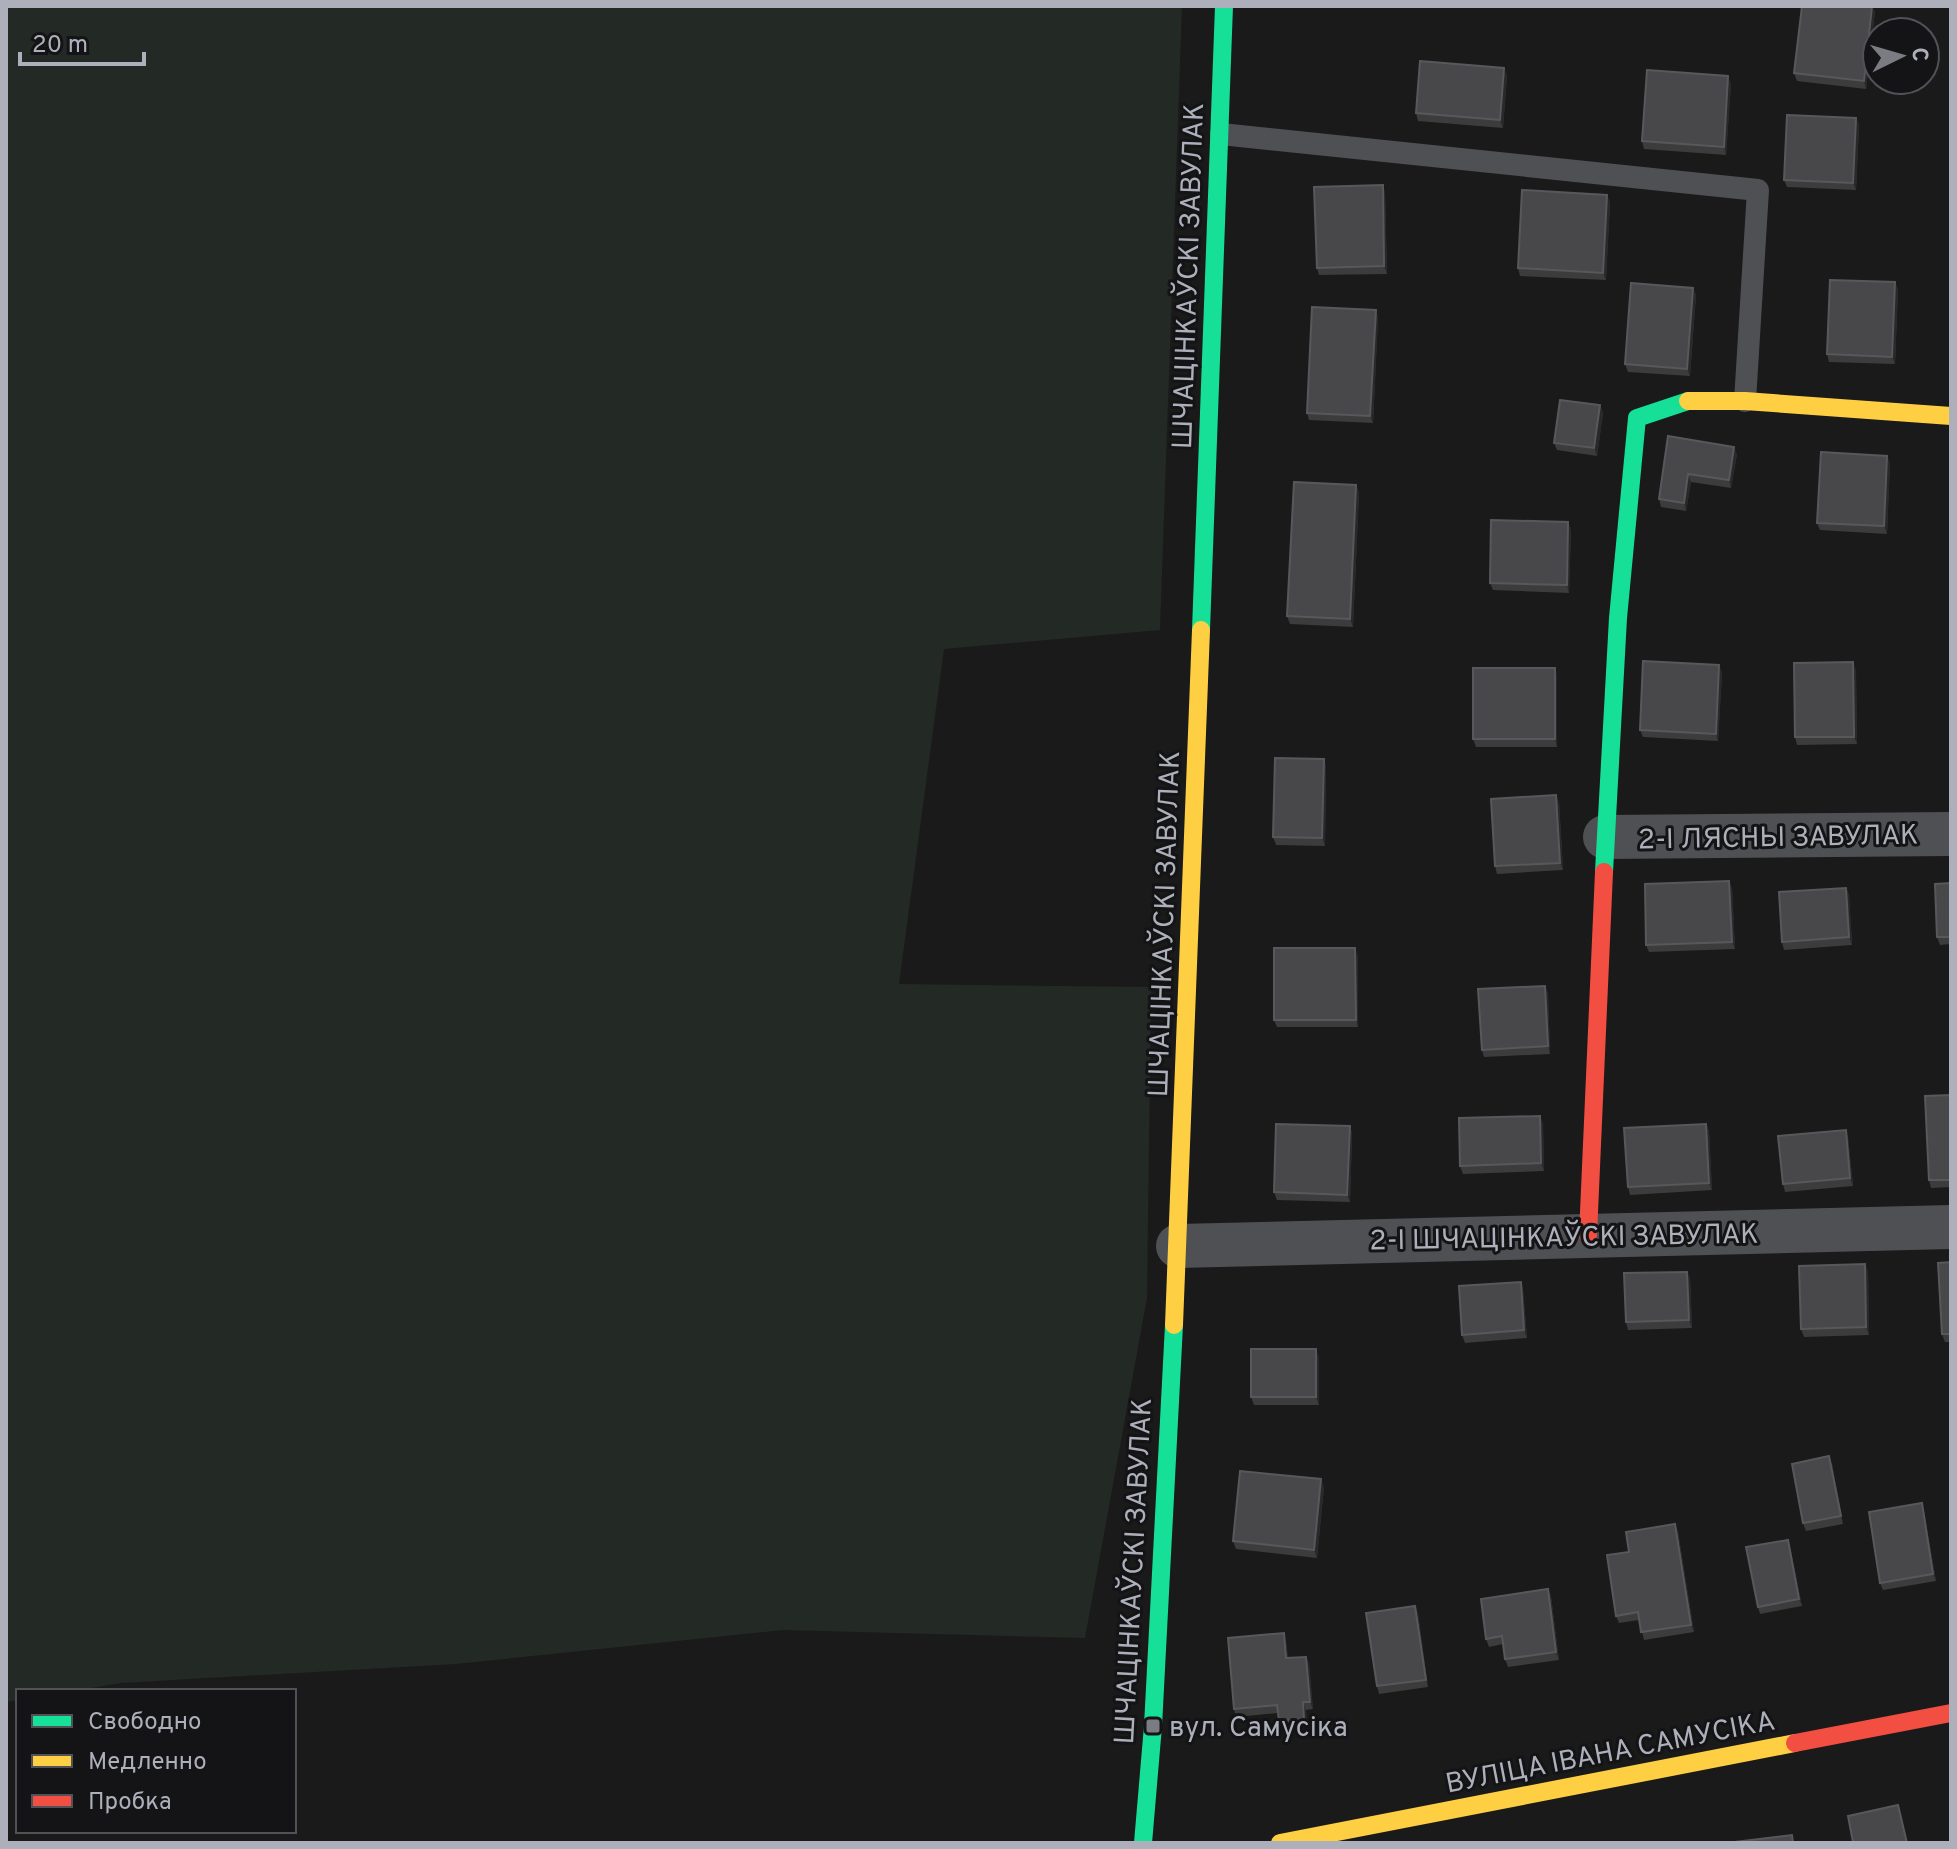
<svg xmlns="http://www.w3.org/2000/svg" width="1957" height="1849" viewBox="0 0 1957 1849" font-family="Overpass,sans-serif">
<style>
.green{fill:#232924}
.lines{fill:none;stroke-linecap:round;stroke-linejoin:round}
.lane{stroke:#4f5053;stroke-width:22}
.street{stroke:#4f5053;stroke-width:44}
.fast{stroke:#16e098;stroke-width:18}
.slow{stroke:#ffcf43;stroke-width:18}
.jam{stroke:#f24e42;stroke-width:18}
.wall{fill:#3c3c3d}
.shaded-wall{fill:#29292a}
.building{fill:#48484b;stroke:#58585c;stroke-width:2}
.poi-dot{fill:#7a7c82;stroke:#141416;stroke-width:3}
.labels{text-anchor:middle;stroke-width:6;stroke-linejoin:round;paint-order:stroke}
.street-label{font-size:28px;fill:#adb0ba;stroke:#141416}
.poi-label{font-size:28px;fill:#adb0ba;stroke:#141416;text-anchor:start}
</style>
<rect width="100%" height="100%" fill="#1a1a1a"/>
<polygon class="green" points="6,6 1182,6 1160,630 944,649 899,984 1151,987 1147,1298 1085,1638 783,1630 456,1664 121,1683 74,1691 18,1691 18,1700 6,1702"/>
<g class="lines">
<polyline class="lane" points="1221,134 1758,190 1745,401"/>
<g class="street">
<polyline points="1605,837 1951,834"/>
<polyline points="1178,1246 1951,1227"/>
</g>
<g class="fast">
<polyline points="1201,630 1224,6"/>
<polyline points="1604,872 1618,618 1637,418 1688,401"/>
<polyline points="1143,1843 1153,1726 1174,1325"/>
</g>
<g class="slow">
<polyline points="1688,401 1745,401 1951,416"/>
<polyline points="1174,1325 1201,630"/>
<polyline points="1280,1843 1795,1743"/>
</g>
<g class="jam">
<polyline points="1588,1235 1604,872"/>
<polyline points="1795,1743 1951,1713"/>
</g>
</g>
<g class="wall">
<polygon points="1875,11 1866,89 1797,81 1794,73"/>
<polygon points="1507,75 1503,128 1418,121 1416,113"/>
<polygon points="1731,84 1726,155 1644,149 1642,141"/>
<polygon points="1856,118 1859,125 1856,190 1787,187 1784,180"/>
<polygon points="1385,192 1387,274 1319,275 1317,268"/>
<polygon points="1607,195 1610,203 1606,280 1520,276 1518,268"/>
<polygon points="1895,282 1898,290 1895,364 1829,362 1827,354"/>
<polygon points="1693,288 1696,295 1690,376 1628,372 1625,364"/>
<polygon points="1376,310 1378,318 1373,423 1309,420 1307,413"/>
<polygon points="1600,405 1603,413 1597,456 1557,450 1554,443"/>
<polygon points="1668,436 1737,454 1731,488 1691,482 1686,511 1661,507 1659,499"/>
<polygon points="1887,456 1890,463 1887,534 1820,530 1817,523"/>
<polygon points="1356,485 1359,493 1353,627 1290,624 1287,616"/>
<polygon points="1571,529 1569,593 1493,590 1490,583"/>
<polygon points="1719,665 1722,673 1718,741 1643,737 1640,730"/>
<polygon points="1856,670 1857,744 1797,745 1795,737"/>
<polygon points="1557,675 1557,747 1476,747 1473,739"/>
<polygon points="1324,759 1326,767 1325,846 1276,845 1273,837"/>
<polygon points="1559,802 1563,870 1497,874 1495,866"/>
<polygon points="1951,883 1951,944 1940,945 1937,937"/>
<polygon points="1732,888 1735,949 1649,952 1646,945"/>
<polygon points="1846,888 1849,895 1852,945 1784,950 1782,942"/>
<polygon points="1358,956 1358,1027 1277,1027 1274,1020"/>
<polygon points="1545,986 1548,994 1550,1054 1484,1057 1482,1050"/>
<polygon points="1951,1095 1951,1187 1931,1188 1929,1180"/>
<polygon points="1540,1116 1543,1124 1544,1171 1463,1174 1460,1166"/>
<polygon points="1706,1124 1709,1131 1712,1190 1630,1195 1628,1187"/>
<polygon points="1350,1126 1352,1134 1350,1202 1277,1200 1274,1192"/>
<polygon points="1848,1137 1853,1186 1785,1192 1783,1184"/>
<polygon points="1951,1262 1951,1342 1945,1342 1942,1334"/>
<polygon points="1868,1271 1869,1335 1804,1337 1801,1329"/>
<polygon points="1687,1272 1690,1279 1692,1328 1628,1330 1626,1322"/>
<polygon points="1521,1282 1523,1289 1527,1338 1465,1343 1462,1335"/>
<polygon points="1319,1357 1319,1405 1254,1405 1251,1397"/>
<polygon points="1832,1464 1843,1524 1806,1531 1803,1523"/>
<polygon points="1324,1487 1317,1558 1236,1549 1233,1541"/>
<polygon points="1924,1511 1936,1581 1883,1590 1880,1583"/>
<polygon points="1675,1524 1678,1532 1694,1632 1644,1640 1639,1620 1619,1623 1616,1616 1629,1552"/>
<polygon points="1790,1547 1802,1606 1760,1614 1758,1607"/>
<polygon points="1548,1589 1551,1596 1559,1660 1508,1667 1505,1659 1503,1644 1489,1647 1486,1639"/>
<polygon points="1415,1606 1418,1614 1428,1687 1379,1694 1377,1686"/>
<polygon points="1284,1633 1286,1641 1288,1658 1306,1657 1309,1664 1313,1709 1306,1710 1307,1726 1282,1728 1279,1721 1278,1713 1236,1717 1234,1709"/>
</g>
<g class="shaded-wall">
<polygon points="1872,6 1875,11 1866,89 1864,81"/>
<polygon points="1504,68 1507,75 1503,128 1500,120"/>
<polygon points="1728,76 1731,84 1726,155 1724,147"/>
<polygon points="1856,118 1859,125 1856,190 1853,183"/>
<polygon points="1383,185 1385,192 1387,274 1384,266"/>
<polygon points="1607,195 1610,203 1606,280 1603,273"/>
<polygon points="1895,282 1898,290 1895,364 1892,357"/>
<polygon points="1693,288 1696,295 1690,376 1687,369"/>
<polygon points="1376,310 1378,318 1373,423 1370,416"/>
<polygon points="1600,405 1603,413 1597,456 1594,448"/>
<polygon points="1734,447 1737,454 1731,488 1729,480"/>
<polygon points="1887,456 1890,463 1887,534 1884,526"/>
<polygon points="1688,474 1691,482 1686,511 1684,503"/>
<polygon points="1356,485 1359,493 1353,627 1350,619"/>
<polygon points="1568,522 1571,529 1569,593 1567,585"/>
<polygon points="1853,662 1856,670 1857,744 1854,737"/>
<polygon points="1719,665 1722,673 1718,741 1716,734"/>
<polygon points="1555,668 1557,675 1557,747 1555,739"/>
<polygon points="1324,759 1326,767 1325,846 1322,838"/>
<polygon points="1556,795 1559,802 1563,870 1560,863"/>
<polygon points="1729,881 1732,888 1735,949 1732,942"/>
<polygon points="1846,888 1849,895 1852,945 1849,937"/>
<polygon points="1355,948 1358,956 1358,1027 1356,1020"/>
<polygon points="1545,986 1548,994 1550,1054 1548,1046"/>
<polygon points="1540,1116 1543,1124 1544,1171 1541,1163"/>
<polygon points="1706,1124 1709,1131 1712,1190 1709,1183"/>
<polygon points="1350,1126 1352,1134 1350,1202 1347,1195"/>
<polygon points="1846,1130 1848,1137 1853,1186 1850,1178"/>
<polygon points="1865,1264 1868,1271 1869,1335 1866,1327"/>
<polygon points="1687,1272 1690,1279 1692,1328 1689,1320"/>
<polygon points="1521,1282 1523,1289 1527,1338 1524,1330"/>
<polygon points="1316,1349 1319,1357 1319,1405 1316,1397"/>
<polygon points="1829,1456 1832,1464 1843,1524 1841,1516"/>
<polygon points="1321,1479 1324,1487 1317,1558 1314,1550"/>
<polygon points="1922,1503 1924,1511 1936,1581 1933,1574"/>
<polygon points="1675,1524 1678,1532 1694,1632 1691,1625"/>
<polygon points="1788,1540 1790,1547 1802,1606 1799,1599"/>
<polygon points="1548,1589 1551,1596 1559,1660 1556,1652"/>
<polygon points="1415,1606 1418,1614 1428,1687 1426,1680"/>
<polygon points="1284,1633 1286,1641 1289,1666 1286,1658"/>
<polygon points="1306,1657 1309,1664 1313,1709 1310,1702"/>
<polygon points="1303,1702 1306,1710 1307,1726 1304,1719"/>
</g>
<g class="building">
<polygon points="1802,6 1872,6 1864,81 1794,73"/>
<polygon points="1420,61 1504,68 1500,120 1416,113"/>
<polygon points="1647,70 1728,76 1724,147 1642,141"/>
<polygon points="1787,115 1856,118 1853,183 1784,180"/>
<polygon points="1383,185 1384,266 1317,268 1314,187"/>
<polygon points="1522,190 1607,195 1603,273 1518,268"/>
<polygon points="1830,280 1895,282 1892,357 1827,354"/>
<polygon points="1631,283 1693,288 1687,369 1625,364"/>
<polygon points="1312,307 1376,310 1370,416 1307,413"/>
<polygon points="1560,400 1600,405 1594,448 1554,443"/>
<polygon points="1668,436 1734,447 1729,480 1688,474 1684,503 1659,499"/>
<polygon points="1821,452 1887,456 1884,526 1817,523"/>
<polygon points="1294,482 1356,485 1350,619 1287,616"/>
<polygon points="1491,520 1568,522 1567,585 1490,583"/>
<polygon points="1643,661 1719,665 1716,734 1640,730"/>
<polygon points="1853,662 1854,737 1795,737 1794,663"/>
<rect x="1473" y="668" width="82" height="71"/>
<polygon points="1275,758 1324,759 1322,838 1273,837"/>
<polygon points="1556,795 1560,863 1495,866 1491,799"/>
<polygon points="1729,881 1732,942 1646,945 1645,884"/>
<polygon points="1951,883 1951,937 1937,937 1935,884"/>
<polygon points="1846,888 1849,937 1782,942 1779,892"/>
<polygon points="1274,948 1355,948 1356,1020 1274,1020"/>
<polygon points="1545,986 1548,1046 1482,1050 1478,989"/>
<polygon points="1951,1095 1951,1180 1929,1180 1925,1096"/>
<polygon points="1540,1116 1541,1163 1460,1166 1459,1118"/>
<polygon points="1276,1124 1350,1126 1347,1195 1274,1192"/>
<polygon points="1706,1124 1709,1183 1628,1187 1624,1128"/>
<polygon points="1846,1130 1850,1178 1783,1184 1778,1136"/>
<polygon points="1951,1262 1951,1334 1942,1334 1938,1263"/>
<polygon points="1865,1264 1866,1327 1801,1329 1799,1266"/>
<polygon points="1687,1272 1689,1320 1626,1322 1624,1273"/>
<polygon points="1521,1282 1524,1330 1462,1335 1459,1286"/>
<rect x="1251" y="1349" width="65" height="48"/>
<polygon points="1829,1456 1841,1516 1803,1523 1792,1464"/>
<polygon points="1240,1471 1321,1479 1314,1550 1233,1541"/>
<polygon points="1922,1503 1933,1574 1880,1583 1869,1512"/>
<polygon points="1675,1524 1691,1625 1641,1632 1638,1612 1616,1616 1607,1555 1629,1552 1626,1532"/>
<polygon points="1788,1540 1799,1599 1758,1607 1746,1547"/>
<polygon points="1548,1589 1556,1652 1505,1659 1502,1636 1486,1639 1481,1599"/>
<polygon points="1415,1606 1426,1680 1377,1686 1366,1613"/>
<polygon points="1284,1633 1286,1658 1306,1657 1310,1702 1303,1702 1304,1719 1279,1721 1277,1705 1234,1709 1228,1638"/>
<polygon points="1898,1805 1907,1843 1851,1843 1853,1842 1848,1816"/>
<polygon points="1792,1835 1793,1843 1726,1843"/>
</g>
<rect class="poi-dot" x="1145" y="1718" width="16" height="16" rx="4"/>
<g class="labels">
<g class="street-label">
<text transform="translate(1187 276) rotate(-88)" y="10">ШЧАЦІНКАЎСКІ ЗАВУЛАК</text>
<text transform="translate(1778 836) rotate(-1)" y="10">2-І ЛЯСНЫ ЗАВУЛАК</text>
<text transform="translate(1163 924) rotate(-88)" y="10">ШЧАЦІНКАЎСКІ ЗАВУЛАК</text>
<text transform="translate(1564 1236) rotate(-1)" y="10">2-І ШЧАЦІНКАЎСКІ ЗАВУЛАК</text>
<text transform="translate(1132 1571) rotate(-87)" y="10">ШЧАЦІНКАЎСКІ ЗАВУЛАК</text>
<text transform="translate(1610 1751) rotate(-11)" y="10">ВУЛІЦА ІВАНА САМУСІКА</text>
</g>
<g class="poi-label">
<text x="1169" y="1736">вул. Самусіка</text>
</g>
</g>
<rect width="1957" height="1849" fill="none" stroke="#adb0ba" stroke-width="16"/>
<rect x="16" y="1689" width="280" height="144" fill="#141416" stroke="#515258" stroke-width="2"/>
<rect x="32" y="1715" width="40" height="12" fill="#16e098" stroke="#515258" stroke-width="2"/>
<text x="88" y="1729" font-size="24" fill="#adb0ba">Свободно</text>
<rect x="32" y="1755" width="40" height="12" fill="#ffcf43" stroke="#515258" stroke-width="2"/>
<text x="88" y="1769" font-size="24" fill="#adb0ba">Медленно</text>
<rect x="32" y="1795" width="40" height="12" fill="#f24e42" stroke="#515258" stroke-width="2"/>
<text x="88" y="1809" font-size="24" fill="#adb0ba">Пробка</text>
<g transform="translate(1901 56) rotate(85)"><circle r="38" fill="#141416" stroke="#515258" stroke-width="2"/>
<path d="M0-6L14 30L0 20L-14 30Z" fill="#7a7c82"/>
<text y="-12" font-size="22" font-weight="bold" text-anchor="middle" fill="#adb0ba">С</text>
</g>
<path d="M20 52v12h124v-12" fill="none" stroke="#adb0ba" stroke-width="4"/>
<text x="32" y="52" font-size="24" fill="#adb0ba" stroke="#141416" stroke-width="6" paint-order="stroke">20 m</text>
</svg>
